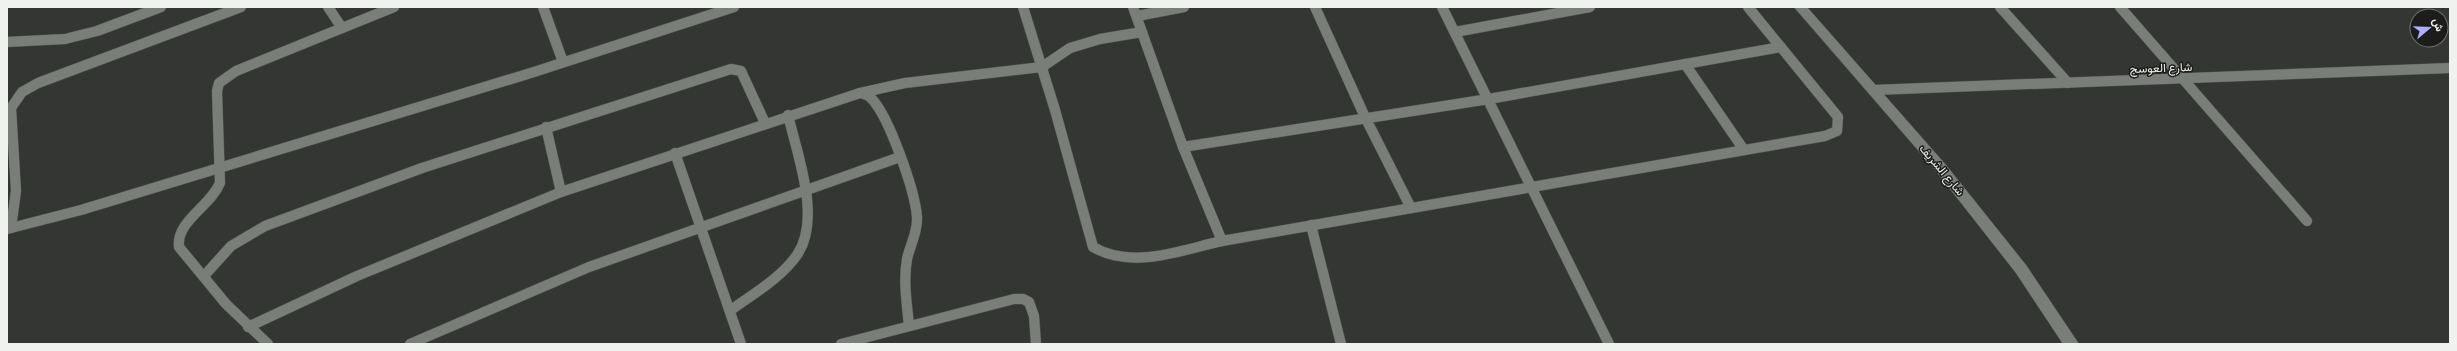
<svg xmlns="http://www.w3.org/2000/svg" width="2457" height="351" viewBox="0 0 2457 351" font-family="'Source Sans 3',Vazirmatn,sans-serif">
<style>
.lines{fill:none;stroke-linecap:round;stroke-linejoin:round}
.minor-casing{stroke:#525551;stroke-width:11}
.secondary-casing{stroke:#525551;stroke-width:1}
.minor{stroke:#797e79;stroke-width:10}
.secondary{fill:#797e79;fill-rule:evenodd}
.labels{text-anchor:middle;stroke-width:3;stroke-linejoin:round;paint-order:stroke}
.street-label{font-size:12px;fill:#f0f2ef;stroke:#1c1d1b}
</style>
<rect width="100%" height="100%" fill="#333632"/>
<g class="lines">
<g class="minor-casing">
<g id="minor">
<polyline points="328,7 342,28"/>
<polyline points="543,7 563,62"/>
<path d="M 1023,7 L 1055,110 L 1093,247 C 1133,270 1181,250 1222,241 L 1825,136 L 1837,131 L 1838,117 L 1748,7"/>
<polyline points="1133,7 1183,147 1222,241"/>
<polyline points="1315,7 1365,117 1411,208"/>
<polyline points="1442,7 1609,344"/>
<polyline points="2000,7 2068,83"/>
<polyline points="2120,7 2307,221"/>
<polyline points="1137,16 1184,7"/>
<polyline points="1455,32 1590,7"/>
<polyline points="7,42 65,39 97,31 161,7"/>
<polyline points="1685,64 1744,150"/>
<polyline points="1873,90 2450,68"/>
<polyline points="860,93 905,83 1042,67 1070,48 1100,39 1142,32"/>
<polyline points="546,127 561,192"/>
<polyline points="1183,147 1489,99 1781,47"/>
<polyline points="675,153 741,344"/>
<polyline points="1311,225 1341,344"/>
<polyline points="11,228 16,191 11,108 22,92 38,83 241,7"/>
<polyline points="7,229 81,210 534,72 734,7"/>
<polyline points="204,276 231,246 265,226 422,168 731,69 741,71 765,123"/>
<path d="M 731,310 C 753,294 781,278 797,255 C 822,219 797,154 788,115"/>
<path d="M 248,327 L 357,276 L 561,192 L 860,93 C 864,94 868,95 871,98 C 889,116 915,191 917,217 C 918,232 910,245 907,259 C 903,281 907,304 909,326"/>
<path d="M 268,344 L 226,304 L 179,247 C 176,221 210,207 220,183 L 217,91 L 219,83 L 236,71 L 394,7"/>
<polyline points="410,344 589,267 900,157"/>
<polyline points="841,344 1014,299 1023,299 1029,302 1034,316 1036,344"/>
</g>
</g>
<g class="secondary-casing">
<polygon id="secondary" points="1794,7 1807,7 1946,165 2026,265 2079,344 2063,344 2016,273 1936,171"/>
</g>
<use href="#minor" class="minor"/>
<use href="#secondary" class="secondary"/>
</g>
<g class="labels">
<g class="street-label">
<text transform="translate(2161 68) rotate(-2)" y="4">شارع العوسج</text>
<text transform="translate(1942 170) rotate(50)" y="4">شارع الشريف</text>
</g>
</g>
<rect width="2457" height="351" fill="none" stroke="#f0f2ef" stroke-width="16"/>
<g transform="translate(2429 28) rotate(71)"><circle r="19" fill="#1c1d1b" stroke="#717270"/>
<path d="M0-3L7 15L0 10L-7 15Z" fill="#aeaefa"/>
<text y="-6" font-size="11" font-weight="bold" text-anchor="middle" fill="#f0f2ef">ش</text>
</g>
</svg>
